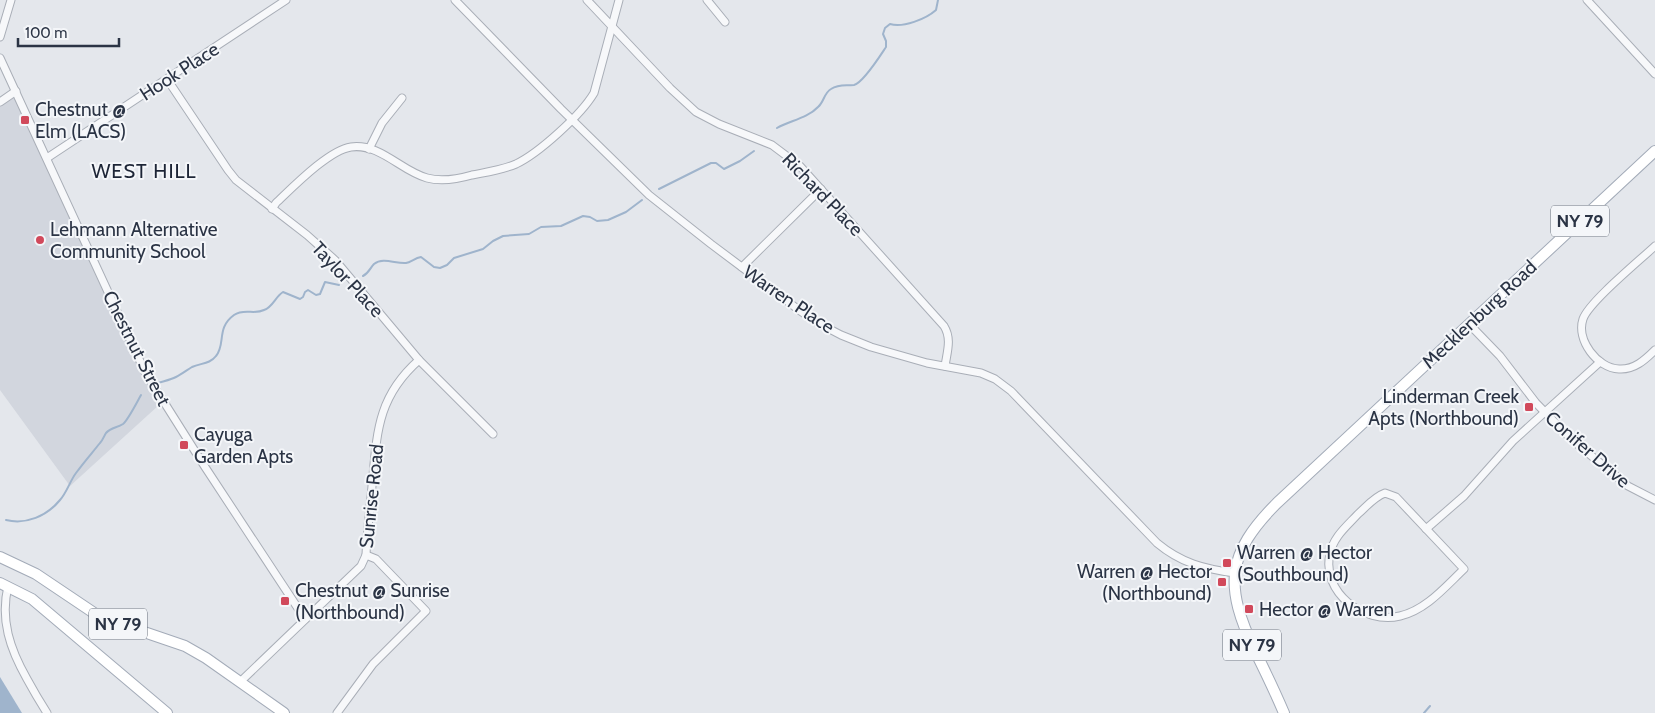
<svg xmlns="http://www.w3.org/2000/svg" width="1655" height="713" viewBox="0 0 1655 713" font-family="Cabin,sans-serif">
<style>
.built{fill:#d2d6de}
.water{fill:#9fb4cc}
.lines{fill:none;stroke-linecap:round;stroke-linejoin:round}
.stream{stroke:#9fb4cc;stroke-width:2}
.minor-casing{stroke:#a9aeb7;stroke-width:9}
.primary-casing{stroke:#a3abb8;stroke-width:12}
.minor{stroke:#f7f8fa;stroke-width:7}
.primary{stroke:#fff;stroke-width:10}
.poi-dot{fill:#d1495b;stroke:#f4f6f9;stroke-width:2}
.labels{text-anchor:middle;stroke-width:4;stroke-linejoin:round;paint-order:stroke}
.shield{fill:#f4f6f9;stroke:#676e7b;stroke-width:1}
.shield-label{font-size:18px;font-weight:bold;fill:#2b3445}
.street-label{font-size:19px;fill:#2b3445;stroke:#f4f6f9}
.poi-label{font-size:19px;fill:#2b3445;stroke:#f4f6f9;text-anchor:start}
.neighbourhood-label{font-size:20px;letter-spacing:1px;fill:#1d2536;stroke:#f4f6f9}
</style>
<rect width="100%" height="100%" fill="#e4e7ec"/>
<polygon class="built" points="15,94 143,375 159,405 70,486 0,390 0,104"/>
<polygon class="water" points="0,677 22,713 0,713"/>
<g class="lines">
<g class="stream">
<path d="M 777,128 C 789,121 808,118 818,107 C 824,102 824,93 831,89 C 839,84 845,86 854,85 C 863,83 880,56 886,47 L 886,41 L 883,34 L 885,28 L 890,24 C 903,28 926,19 936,10 L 938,0"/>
<polyline points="659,189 711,163 716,163 724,169 740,161 754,151"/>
<path d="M 363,276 C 369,273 370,268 374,264 C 383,257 396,264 406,263 C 411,262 415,258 421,257 L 434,267 L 440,268 L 447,265 L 454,258 L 483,249 L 493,241 L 503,236 L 529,234 L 541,227 L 561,226 L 583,216 L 590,217 L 597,221 L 608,220 L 626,212 L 642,200"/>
<path d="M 158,383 C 164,381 170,380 176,377 C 182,374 187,370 192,367 C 201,363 210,364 216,356 C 226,344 216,328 234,315 C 244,308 254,315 264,310 C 273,307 275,297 283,292 L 300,299 L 303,297 L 305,292 L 308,290 L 316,295 L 320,294 L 325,282 L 339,285"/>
<path d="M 6,520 C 26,525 47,516 60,500 C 67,492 70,481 76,473 C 84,462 92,453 100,443 C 103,440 104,436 106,433 C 111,427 117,428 123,424 C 128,420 137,402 141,395"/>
<polyline points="1424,713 1430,706"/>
</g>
<g class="minor-casing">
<g id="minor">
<path d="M 455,0 L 561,109 L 649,195 L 711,244 L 799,310 L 818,323 L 841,335 L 871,347 L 927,363 L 981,373 L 995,379 L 1011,391 L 1157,543 C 1181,563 1204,569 1235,573"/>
<path d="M 587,0 L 670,88 L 696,112 L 719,124 L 772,145 L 800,166 L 944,326 C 952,339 947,352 945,366"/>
<polyline points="707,0 725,22"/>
<polyline points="1587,0 1655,74"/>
<polyline points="0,37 11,0"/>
<polyline points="0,58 145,372 205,467 305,619"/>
<polyline points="167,79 228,170 236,180 307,235 335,260 419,360 493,434"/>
<polyline points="0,102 16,91"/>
<polyline points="369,149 382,123 402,98"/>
<polyline points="47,158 286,0"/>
<path d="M 272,209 L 276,203 C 293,187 329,150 351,147 C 380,143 401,171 427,178 C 442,182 458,179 472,175 C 487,172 502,170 516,164 C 539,153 581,115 594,93 L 619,0"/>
<path d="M 1655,246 C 1639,261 1589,302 1583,319 C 1576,340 1597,368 1619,369 C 1634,370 1645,360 1655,350"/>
<polyline points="742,267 821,189"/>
<polyline points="1469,324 1500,356 1536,403 1571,439 1628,486 1655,500"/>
<path d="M 1385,493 L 1396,497 L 1464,569 C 1445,587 1426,610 1400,616 C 1364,625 1321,592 1330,554 C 1333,537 1347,526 1358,514 C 1367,506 1374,497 1385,493 Z"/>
<polyline points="1426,529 1464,496 1513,441 1600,362"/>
<path d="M 8,586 C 0,620 10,649 27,679 C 33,690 40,702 47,713"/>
<path d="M 240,682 L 361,566 L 366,555 C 367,532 370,509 372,486 C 377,433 377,397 419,360"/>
<polyline points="337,713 373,664 426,611 376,559 366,555"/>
</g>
</g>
<g class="primary-casing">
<g id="primary">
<polyline points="0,557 36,574 100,617 185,646 206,658 284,713"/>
<polyline points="0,583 32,599 167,713"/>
<path d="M 1284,713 C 1275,692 1265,671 1255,651 C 1224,586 1226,554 1277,503 L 1655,151"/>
</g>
</g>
<use href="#minor" class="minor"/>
<use href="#primary" class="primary"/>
</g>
<g class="poi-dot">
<rect x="20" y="115" width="10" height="10" rx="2.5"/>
<circle cx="40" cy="240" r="5"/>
<rect x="1524" y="402" width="10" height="10" rx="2.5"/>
<rect x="179" y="440" width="10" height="10" rx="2.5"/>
<rect x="1222" y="558" width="10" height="10" rx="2.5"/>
<rect x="1217" y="577" width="10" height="10" rx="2.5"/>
<rect x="280" y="596" width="10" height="10" rx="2.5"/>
<rect x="1244" y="604" width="10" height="10" rx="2.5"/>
</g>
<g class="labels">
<g class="shield">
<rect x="1551" y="205.5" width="58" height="31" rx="4"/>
<rect x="89" y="608.5" width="58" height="31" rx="4"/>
<rect x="1223" y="629.5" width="58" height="31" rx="4"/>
</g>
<g class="shield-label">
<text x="1580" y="227">NY 79</text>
<text x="118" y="630">NY 79</text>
<text x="1252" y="651">NY 79</text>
</g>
<g class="street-label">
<text transform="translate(179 71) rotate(-33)" y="7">Hook Place</text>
<text transform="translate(823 194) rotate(46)" y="7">Richard Place</text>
<text transform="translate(348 279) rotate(47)" y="7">Taylor Place</text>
<text transform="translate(789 299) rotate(34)" y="7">Warren Place</text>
<text transform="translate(1479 314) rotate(-43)" y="7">Mecklenburg Road</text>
<text transform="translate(137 348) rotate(63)" y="7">Chestnut Street</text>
<text transform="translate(1588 449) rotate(41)" y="7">Conifer Drive</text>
<text transform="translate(371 496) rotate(-84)" y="7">Sunrise Road</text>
</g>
<g class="poi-label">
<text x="35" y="116">Chestnut @<tspan x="35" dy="22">Elm (LACS)</tspan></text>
<text x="50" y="236">Lehmann Alternative<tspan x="50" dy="22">Community School</tspan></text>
<text x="1519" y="403" text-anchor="end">Linderman Creek<tspan x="1519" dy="22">Apts (Northbound)</tspan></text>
<text x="194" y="441">Cayuga<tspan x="194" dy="22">Garden Apts</tspan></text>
<text x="1237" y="559">Warren @ Hector<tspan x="1237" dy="22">(Southbound)</tspan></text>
<text x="1212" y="578" text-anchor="end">Warren @ Hector<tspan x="1212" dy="22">(Northbound)</tspan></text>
<text x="295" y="597">Chestnut @ Sunrise<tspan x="295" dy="22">(Northbound)</tspan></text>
<text x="1259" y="616">Hector @ Warren</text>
</g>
<g class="neighbourhood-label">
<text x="144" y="178">WEST HILL</text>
</g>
</g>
<path d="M18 38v8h101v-8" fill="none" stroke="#2b3445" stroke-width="2.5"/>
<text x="25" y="38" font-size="15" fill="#2b3445" stroke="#f4f6f9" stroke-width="4" paint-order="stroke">100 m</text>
</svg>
